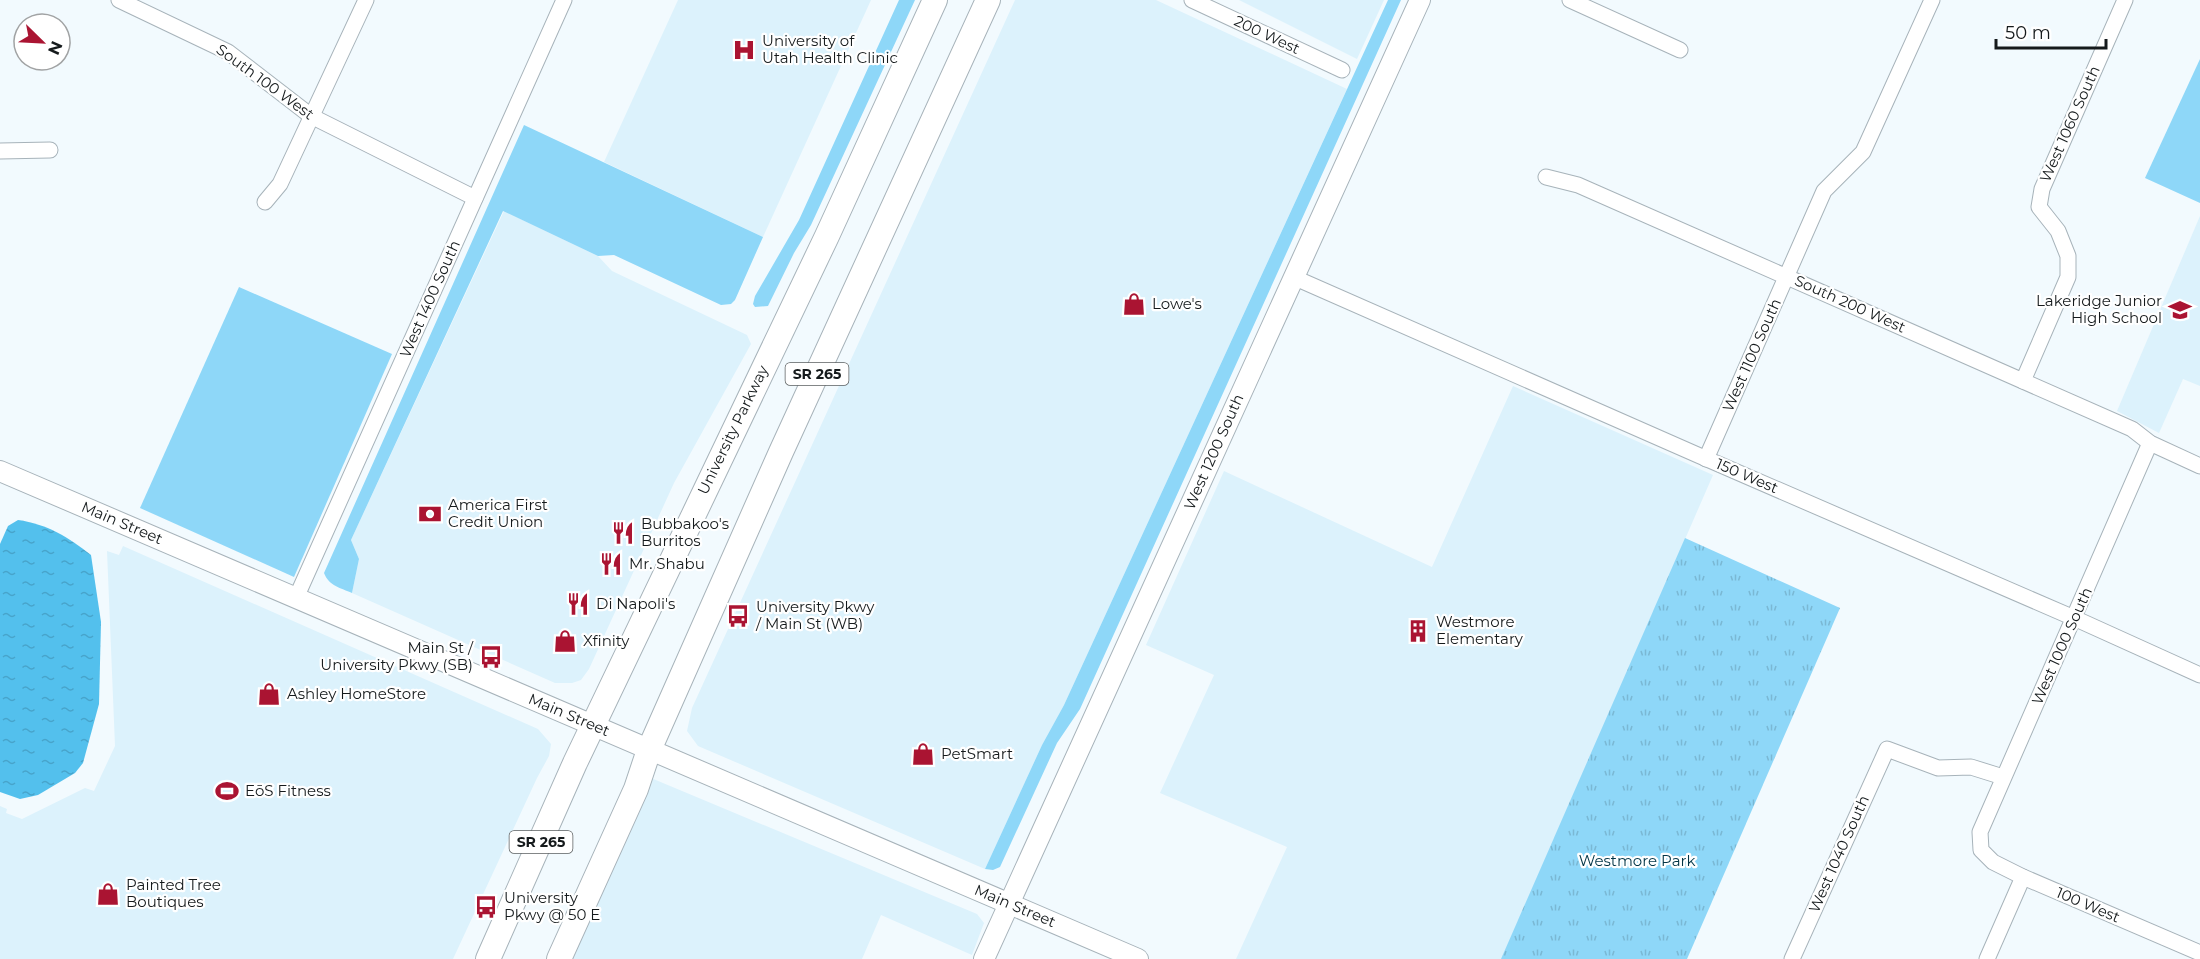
<svg xmlns="http://www.w3.org/2000/svg" width="2200" height="959" viewBox="0 0 2200 959" font-family="Montserrat,sans-serif">
<style>
.built{fill:#dcf2fc}
.grass{fill:#8ed7f8}
.park{fill:url(#park-tufts)}
.water{fill:url(#water-ripples)}
.lines{fill:none;stroke-linecap:round;stroke-linejoin:round}
.minor-casing{stroke:#a7b3ba;stroke-width:17}
.tertiary-casing{stroke:#a7b3ba;stroke-width:22}
.primary-casing{stroke:#a7b3ba;stroke-width:26}
.minor{stroke:#fff;stroke-width:15}
.tertiary{stroke:#fff;stroke-width:20}
.primary{stroke:#fff;stroke-width:24}
.labels{text-anchor:middle;stroke-width:4.5;stroke-linejoin:round;paint-order:stroke}
.shield{fill:#fff;stroke:#5b5f60;stroke-width:1.5}
.shield-label{font-size:14px;font-weight:bold;fill:#151a1c}
.street-label{font-size:15px;fill:#151a1c;stroke:#fff}
.poi-label{font-size:15px;fill:#151a1c;stroke:#fff;text-anchor:start}
.park-label{font-size:15px;fill:#013446;stroke:#fff}
</style>
<defs>
<pattern id="park-tufts" width="24" height="20" patternUnits="userSpaceOnUse" patternTransform="scale(1.5)"><rect width="24" height="20" fill="#8ed7f8"/><path d="M3 7l-1-3M5 7V3M7 7l1-3M15 17l-1-3M17 17v-4M19 17l1-3" fill="none" stroke="#7ab8d4"/></pattern>
<pattern id="water-ripples" width="26" height="14" patternUnits="userSpaceOnUse" patternTransform="scale(1.5)"><rect width="26" height="14" fill="#53c0ed"/><path d="M2 4q2-2 4 0t4 0M15 11q2-2 4 0t4 0" fill="none" stroke="#47a4cb"/></pattern>
</defs>
<rect width="100%" height="100%" fill="#f2fafe"/>
<g class="built">
<polygon points="678,0 871,0 763,237 604,162"/>
<polygon points="1015,0 1156,0 1347,89 1064,705 1042,745 985,869 698,746 687,731 692,708"/>
<polygon points="1239,0 1384,0 1357,59"/>
<polygon points="504,211 598,256 612,271 747,335 751,344 674,483 589,669 581,680 572,683 555,683 352,593 359,559 351,540"/>
<polygon points="2200,216 2200,386 2183,379 2159,433 2117,411"/>
<polygon points="1513,386 1713,475 1502,959 1236,959 1287,847 1160,793 1214,675 1146,645 1224,471 1432,567"/>
<polygon points="123,546 538,729 551,744 549,756 537,778 453,959 0,959 0,806 7,809 6,813 22,819 85,788 94,791 115,746 107,551 119,555"/>
<polygon points="651,778 977,914 984,923 972,955 881,915 862,959 569,959"/>
</g>
<g class="grass">
<polygon points="899,0 915,0 811,225 794,253 768,306 755,307 753,304 755,296 799,220"/>
<polygon points="1388,0 1401,0 1080,709 1057,743 1000,867 993,870 985,869 1042,745 1064,705"/>
<polygon points="2200,59 2200,203 2145,178"/>
<path d="M 524,125 L 763,237 L 735,300 L 731,304 L 721,305 L 614,255 L 598,256 L 503,211 L 351,540 L 359,559 L 352,593 C 341,588 329,586 324,573 Z"/>
<polygon points="239,287 392,354 294,577 140,508"/>
</g>
<polygon class="park" points="1685,538 1840,608 1687,959 1501,959"/>
<path class="water" d="M 18,520 C 47,524 68,537 91,555 L 101,622 L 99,704 L 83,763 L 75,773 L 38,795 L 20,799 L 0,792 L 0,544 L 8,526 Z"/>
<g class="lines">
<g class="minor-casing">
<g id="minor">
<polyline points="119,0 228,52 311,116 475,198"/>
<polyline points="1192,0 1342,70"/>
<polyline points="1570,0 1680,50"/>
<polyline points="0,151 50,150"/>
<polyline points="1546,177 1578,185 2132,429 2150,443 2200,466"/>
<polyline points="265,202 280,184 366,0"/>
<polyline points="1293,277 1700,456 2074,618 2200,675"/>
<polyline points="2023,381 2068,277 2068,256 2058,231 2039,207 2042,189 2125,0"/>
<polyline points="2150,443 1980,832 1981,850 1993,862 2023,877 2200,953"/>
<polyline points="1706,459 1824,191 1863,152 1932,0"/>
<polyline points="296,598 564,0"/>
<polyline points="1792,959 1887,749 1938,768 1971,767 2003,777"/>
<polyline points="1987,959 2023,877"/>
</g>
</g>
<g class="tertiary-casing">
<g id="tertiary">
<polyline points="0,471 1138,959"/>
<polyline points="984,959 1420,0"/>
</g>
</g>
<g class="primary-casing">
<g id="primary">
<polyline points="488,959 575,763 827,236 935,0"/>
<polyline points="559,959 636,789 649,750 781,452 988,0"/>
</g>
</g>
<use href="#minor" class="minor"/>
<use href="#tertiary" class="tertiary"/>
<use href="#primary" class="primary"/>
</g>
<defs>
<g id="hospital-bare" transform="scale(1.8)"><path d="M-5-5h3v3.5h4V-5h3V5h-3V1.5h-4V5h-3Z" fill="#aa1432" stroke="#fff" stroke-width="2.5" paint-order="stroke"/></g>
<g id="shop-bare" transform="scale(1.8)"><path d="M-5-2.5h2.3a2.7 3.5 0 0 1 5.4 0H5L5.5 6h-11ZM-1.5-2.5h3a1.5 2.3 0 0 0-3 0Z" fill="#aa1432" stroke="#fff" stroke-width="2.5" paint-order="stroke"/></g>
<g id="school-bare" transform="scale(1.8)"><path d="M0-5L7-2L0 1L-7-2ZM-4 1L0 2.5L4 1V4Q0 6-4 4Z" fill="#aa1432" stroke="#fff" stroke-width="2.5" paint-order="stroke"/></g>
<g id="bank-bare" transform="scale(1.8)"><path d="M-6-4H6V4H-6ZM0-2.3a2.3 2.3 0 1 0 0 4.6a2.3 2.3 0 1 0 0-4.6Z" fill="#aa1432" stroke="#fff" stroke-width="2.5" paint-order="stroke"/></g>
<g id="restaurant-bare" transform="scale(1.8)"><path d="M-5-6h1v4h1v-4h1v4h1v-4h1v5L-1.5 .5V6h-2V.5L-5-1ZM5-6V6H3V1.5H1.5Q1.5-4 5-6Z" fill="#aa1432" stroke="#fff" stroke-width="2.5" paint-order="stroke"/></g>
<g id="bus-bare" transform="scale(1.8)"><path d="M-5-6H5V4H4V6H2V4H-2V6H-4V4H-5ZM-3.5-4V0h7V-4ZM-3.5 1.2v1.5H-2V1.2ZM2 1.2v1.5H3.5V1.2Z" fill="#aa1432" stroke="#fff" stroke-width="2.5" paint-order="stroke"/></g>
<g id="building-bare" transform="scale(1.8)"><path d="M-4-6H4V6H1V3H-1V6H-4ZM-2.5-4.3h1.7v1.8h-1.7ZM.8-4.3h1.7v1.8H.8ZM-2.5-1h1.7V.8h-1.7ZM.8-1h1.7V.8H.8Z" fill="#aa1432" stroke="#fff" stroke-width="2.5" paint-order="stroke"/></g>
<g id="stadium-bare" transform="scale(1.8)"><path d="M0-5a6.5 5 0 1 0 0 10a6.5 5 0 1 0 0-10ZM-3.5-1.8h7v3.6h-7Z" fill="#aa1432" stroke="#fff" stroke-width="2.5" paint-order="stroke"/></g>
</defs>
<g fill-rule="evenodd">
<use href="#hospital-bare" x="744" y="50"/>
<use href="#shop-bare" x="1134" y="304"/>
<use href="#school-bare" x="2180" y="310"/>
<use href="#bank-bare" x="430" y="514"/>
<use href="#restaurant-bare" x="623" y="533"/>
<use href="#restaurant-bare" x="611" y="564"/>
<use href="#restaurant-bare" x="578" y="604"/>
<use href="#bus-bare" x="738" y="616"/>
<use href="#building-bare" x="1418" y="631"/>
<use href="#shop-bare" x="565" y="641"/>
<use href="#bus-bare" x="491" y="657"/>
<use href="#shop-bare" x="269" y="694"/>
<use href="#shop-bare" x="923" y="754"/>
<use href="#stadium-bare" x="227" y="791"/>
<use href="#shop-bare" x="108" y="894"/>
<use href="#bus-bare" x="486" y="907"/>
</g>
<g class="labels">
<g class="shield">
<rect x="785.5" y="363" width="63" height="22" rx="4.5"/>
<rect x="509.5" y="831" width="63" height="22" rx="4.5"/>
</g>
<g class="shield-label">
<text x="817" y="379">SR 265</text>
<text x="541" y="847">SR 265</text>
</g>
<g class="street-label">
<text transform="translate(1267 35) rotate(25)" y="5">200 West</text>
<text transform="translate(265 82) rotate(36)" y="5">South 100 West</text>
<text transform="translate(2070 124) rotate(-66)" y="5">West 1060 South</text>
<text transform="translate(430 299) rotate(-66)" y="5">West 1400 South</text>
<text transform="translate(1850 304) rotate(24)" y="5">South 200 West</text>
<text transform="translate(1752 355) rotate(-66)" y="5">West 1100 South</text>
<text transform="translate(733 430) rotate(-64)" y="5">University Parkway</text>
<text transform="translate(1214 452) rotate(-66)" y="5">West 1200 South</text>
<text transform="translate(1747 476) rotate(23)" y="5">150 West</text>
<text transform="translate(122 523) rotate(23)" y="5">Main Street</text>
<text transform="translate(2062 646) rotate(-66)" y="5">West 1000 South</text>
<text transform="translate(569 715) rotate(23)" y="5">Main Street</text>
<text transform="translate(1839 854) rotate(-66)" y="5">West 1040 South</text>
<text transform="translate(2088 905) rotate(23)" y="5">100 West</text>
<text transform="translate(1015 906) rotate(23)" y="5">Main Street</text>
</g>
<g class="poi-label">
<text x="762" y="46">University of<tspan x="762" dy="17">Utah Health Clinic</tspan></text>
<text x="2162" y="306" text-anchor="end">Lakeridge Junior<tspan x="2162" dy="17">High School</tspan></text>
<text x="1152" y="309">Lowe's</text>
<text x="448" y="510">America First<tspan x="448" dy="17">Credit Union</tspan></text>
<text x="641" y="529">Bubbakoo's<tspan x="641" dy="17">Burritos</tspan></text>
<text x="629" y="569">Mr. Shabu</text>
<text x="596" y="609">Di Napoli's</text>
<text x="756" y="612">University Pkwy<tspan x="756" dy="17">/ Main St (WB)</tspan></text>
<text x="1436" y="627">Westmore<tspan x="1436" dy="17">Elementary</tspan></text>
<text x="583" y="646">Xfinity</text>
<text x="473" y="653" text-anchor="end">Main St /<tspan x="473" dy="17">University Pkwy (SB)</tspan></text>
<text x="287" y="699">Ashley HomeStore</text>
<text x="941" y="759">PetSmart</text>
<text x="245" y="796">EōS Fitness</text>
<text x="126" y="890">Painted Tree<tspan x="126" dy="17">Boutiques</tspan></text>
<text x="504" y="903">University<tspan x="504" dy="17">Pkwy @ 50 E</tspan></text>
</g>
<g class="park-label">
<text x="1637" y="866">Westmore Park</text>
</g>
</g>
<g transform="translate(42 42) rotate(114)"><circle r="28" fill="#ffffff" stroke="#a1a3a4" stroke-width="1.5"/>
<path d="M0-4.5L10 22L0 15L-10 22Z" fill="#aa1432"/>
<text y="-9" font-size="16" font-weight="bold" text-anchor="middle" fill="#151a1c">N</text>
</g>
<path d="M1996 39v9h110v-9" fill="none" stroke="#151a1c" stroke-width="3"/>
<text x="2005" y="39" font-size="18" fill="#151a1c" stroke="#ffffff" stroke-width="4.5" paint-order="stroke">50 m</text>
</svg>
